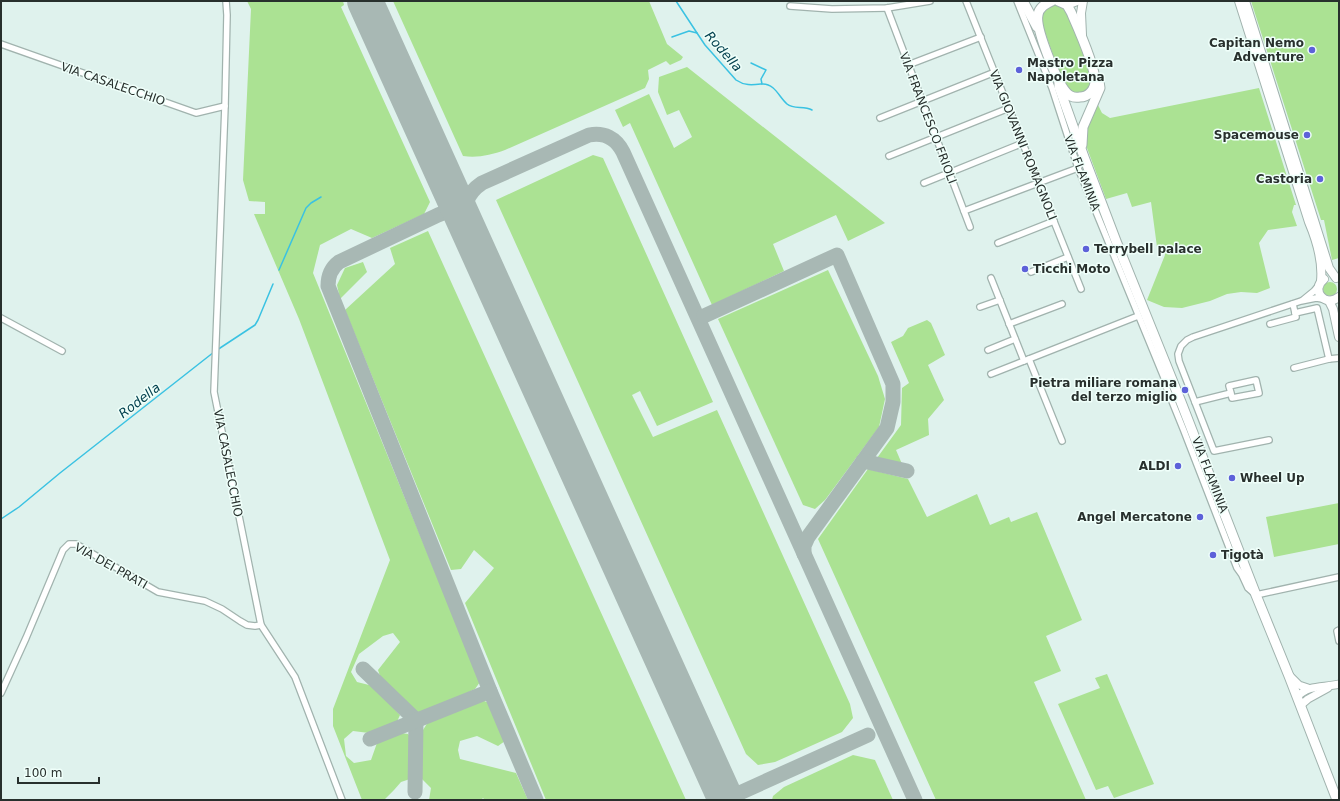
<svg xmlns="http://www.w3.org/2000/svg" width="1340" height="801" viewBox="0 0 1340 801" font-family="'DejaVu Sans',sans-serif">
<style>
.green{fill:#abe293}
.lines{fill:none;stroke-linecap:round;stroke-linejoin:round}
.stream{stroke:#3ac2e2;stroke-width:1.5}
.taxiway{stroke:#a8b8b4;stroke-width:15}
.runway{stroke:#a8b8b4;stroke-width:36}
.minor-casing{stroke:#a1b3ae;stroke-width:8}
.tertiary-casing{stroke:#a1b3ae;stroke-width:9}
.secondary-casing{stroke:#a1b3ae;stroke-width:10}
.primary-casing{stroke:#a1b3ae;stroke-width:11}
.minor{stroke:#fff;stroke-width:5.5}
.tertiary{stroke:#fff;stroke-width:7}
.secondary{stroke:#fff;stroke-width:8}
.primary{stroke:#fff;stroke-width:9}
.poi-dot{fill:#5d61d9;stroke:#effffa;stroke-width:1.5}
.labels{text-anchor:middle;stroke-width:3;stroke-linejoin:round;paint-order:stroke}
.poi-label{font-size:12px;font-weight:bold;fill:#28302d;stroke:#effffa;text-anchor:end}
.street-label{font-size:12px;fill:#28302d;stroke:#effffa}
.water-label{font-size:13px;font-style:italic;fill:#04424f;stroke:#effffa}
</style>
<rect width="100%" height="100%" fill="#dff2ed"/>
<g class="green">
<polygon points="247,1 343,1 344,5 341,7 430,202 424,214 372,238 351,229 320,245 313,273 480,682 475,689 423,714 414,712 381,679 378,670 400,642 393,633 383,636 359,654 351,672 357,682 373,686 400,715 396,724 369,733 353,731 344,739 346,756 354,763 371,760 377,743 401,733 408,734 413,740 410,779 401,782 394,790 384,800 362,800 333,726 333,709 390,560 299,319 254,214 265,214 265,202 249,201 243,180 251,9"/>
<path d="M 393,1 L 649,1 L 667,44 L 683,57 L 681,60 L 670,65 L 666,61 L 648,70 L 649,79 L 645,88 L 505,150 C 491,155 478,158 463,156 Z"/>
<polygon points="1251,1 1339,1 1339,258 1332,260 1324,220 1321,220"/>
<path d="M 1051,4 C 1058,4 1062,6 1067,11 L 1091,75 L 1092,83 L 1086,92 L 1074,94 L 1064,86 L 1041,21 L 1042,11 Z"/>
<polygon points="687,67 885,223 848,241 836,215 773,244 784,271 712,305 630,123 623,127 615,110 649,94 674,148 692,137 679,110 667,115 658,92 659,77"/>
<path d="M 1259,88 L 1296,205 L 1294,205 L 1292,212 L 1297,226 L 1268,230 L 1259,243 L 1270,288 L 1257,293 L 1241,292 L 1227,294 L 1210,301 L 1182,308 L 1164,307 L 1147,300 L 1165,255 L 1164,248 L 1157,247 L 1151,202 L 1132,207 L 1127,193 L 1106,199 L 1087,148 C 1083,131 1091,118 1097,103 L 1102,113 L 1110,118 Z"/>
<polygon points="593,155 603,158 713,402 657,426 640,391 632,395 653,437 717,410 850,704 853,718 842,732 775,762 758,765 746,754 496,200"/>
<polygon points="428,231 686,800 546,800 465,603 494,568 474,550 461,569 451,570 345,310 395,264 390,248"/>
<polygon points="363,262 367,272 340,299 337,285 345,268"/>
<polygon points="828,270 878,376 885,399 879,427 825,500 815,509 803,505 718,319"/>
<circle cx="1330" cy="289" r="7"/>
<polygon points="927,320 931,323 945,355 928,365 944,400 928,419 929,435 896,450 902,464 877,458 901,425 902,388 909,383 891,342 903,336 908,328"/>
<polygon points="868,469 908,479 927,517 977,494 990,525 1009,517 1011,522 1037,512 1082,620 1046,636 1061,671 1034,682 1086,800 936,800 818,539"/>
<polygon points="1339,503 1339,544 1274,557 1266,517"/>
<polygon points="1107,674 1154,784 1114,798 1108,786 1096,790 1058,704 1100,688 1095,678"/>
<polygon points="481,700 490,703 505,741 498,746 477,736 460,741 458,750 460,759 516,773 528,800 485,800 483,798 481,800 429,800 431,788 420,777 423,730 428,722"/>
<polygon points="853,755 875,760 893,800 772,800 773,796 784,787"/>
</g>
<g class="lines">
<g class="stream">
<polyline points="676,1 697,33"/>
<path d="M 672,37 L 689,31 L 697,33 L 705,45 L 736,80 C 745,86 752,85 762,84"/>
<polyline points="751,63 766,70 761,79 762,84"/>
<path d="M 763,84 C 775,84 779,97 787,104 C 794,110 804,105 812,110"/>
<polyline points="279,270 306,208 311,203 321,197"/>
<polyline points="217,350 255,325 258,320 273,284"/>
<polyline points="1,519 19,507 60,473 214,352"/>
</g>
<g class="taxiway">
<path d="M 466,223 C 456,209 453,209 438,215 L 339,262 C 331,268 328,276 328,286 L 490,691 L 536,800"/>
<path d="M 467,227 C 464,208 464,195 482,183 L 589,135 C 604,132 616,138 623,152 L 915,800"/>
<polyline points="704,316 837,255 893,384 893,402 887,428 808,537 804,546 804,554"/>
<polyline points="863,461 907,471"/>
<polyline points="363,669 416,720 415,792"/>
<polyline points="370,739 490,691"/>
<polyline points="724,800 868,735"/>
</g>
<polyline class="runway" points="365,1 726,800"/>
<g class="minor-casing">
<g id="minor">
<polyline points="226,1 227,15 225,106 214,392 261,625 295,677 342,800"/>
<polyline points="966,1 1081,289"/>
<polyline points="1017,1 1052,88 1078,168 1165,380 1167,389 1184,431 1237,568 1242,575 1248,588 1256,595 1339,577"/>
<polyline points="790,6 832,9 887,8 930,1"/>
<polyline points="887,8 970,227"/>
<polyline points="1,44 196,113 225,106"/>
<polyline points="908,65 981,37"/>
<polyline points="880,118 995,72"/>
<polyline points="889,156 1009,108"/>
<polyline points="924,183 1023,143"/>
<polyline points="964,211 1078,168 1084,157"/>
<polyline points="998,243 1054,221"/>
<polyline points="1031,272 1068,257"/>
<polyline points="991,278 1024,361"/>
<polyline points="1303,300 1314,291 1319,285"/>
<polyline points="1293,304 1295,313 1317,308 1329,359 1339,358"/>
<polyline points="980,307 1000,300"/>
<polyline points="1,318 62,351"/>
<polyline points="1009,324 1062,304"/>
<polyline points="1270,324 1296,317 1295,313"/>
<polyline points="988,350 1015,339"/>
<polyline points="1029,359 1062,441"/>
<polyline points="1294,368 1329,359"/>
<polyline points="991,374 1138,316"/>
<polyline points="1195,402 1231,393 1229,386 1256,380 1259,393 1232,398 1231,393"/>
<polyline points="1269,440 1214,451 1179,361 1178,354 1181,346 1187,340 1193,337 1301,301 1316,298 1323,299"/>
<polyline points="1339,630 1337,631 1339,641"/>
<polyline points="1,693 26,638 63,550 69,544 76,544 158,592 205,601 222,609 240,621 247,625 255,626 261,625"/>
</g>
</g>
<g class="tertiary-casing">
<g id="tertiary">
<polyline points="1290,676 1299,685 1308,688"/>
<path d="M 1297,697 C 1309,684 1323,688 1339,684"/>
<polyline points="1301,705 1308,699 1328,688"/>
</g>
</g>
<g class="secondary-casing">
<g id="secondary">
<path d="M 1239,1 L 1309,222 C 1317,241 1323,261 1321,281"/>
<polyline points="1245,1 1329,268 1336,278"/>
<polyline points="1064,3 1072,3 1077,1"/>
<polyline points="1082,35 1081,13 1083,1"/>
<path d="M 1324,279 C 1310,290 1325,308 1339,297"/>
<polyline points="1329,301 1333,309 1339,337"/>
</g>
</g>
<g class="primary-casing">
<g id="primary">
<polyline points="1023,1 1037,27"/>
<path d="M 1052,1 C 1046,4 1039,7 1038,15 C 1035,28 1057,82 1066,92 C 1069,96 1074,98 1080,97 C 1088,97 1095,90 1095,81 C 1095,65 1078,28 1071,12 L 1067,5 L 1058,1"/>
<polyline points="1059,82 1059,87 1084,157 1116,241 1181,402 1256,595 1289,676 1337,800"/>
<polyline points="1082,145 1083,127 1100,88 1099,81"/>
</g>
</g>
<use href="#minor" class="minor"/>
<use href="#tertiary" class="tertiary"/>
<use href="#secondary" class="secondary"/>
<use href="#primary" class="primary"/>
</g>
<g class="poi-dot">
<circle cx="1312" cy="50" r="4"/>
<circle cx="1019" cy="70" r="4"/>
<circle cx="1307" cy="135" r="4"/>
<circle cx="1320" cy="179" r="4"/>
<circle cx="1086" cy="249" r="4"/>
<circle cx="1025" cy="269" r="4"/>
<circle cx="1185" cy="390" r="4"/>
<circle cx="1178" cy="466" r="4"/>
<circle cx="1232" cy="478" r="4"/>
<circle cx="1200" cy="517" r="4"/>
<circle cx="1213" cy="555" r="4"/>
</g>
<g class="labels">
<g class="poi-label">
<text x="1304" y="47">Capitan Nemo<tspan x="1304" dy="14">Adventure</tspan></text>
<text x="1027" y="67" text-anchor="start">Mastro Pizza<tspan x="1027" dy="14">Napoletana</tspan></text>
<text x="1299" y="139">Spacemouse</text>
<text x="1312" y="183">Castoria</text>
<text x="1094" y="253" text-anchor="start">Terrybell palace</text>
<text x="1033" y="273" text-anchor="start">Ticchi Moto</text>
<text x="1177" y="387">Pietra miliare romana<tspan x="1177" dy="14">del terzo miglio</tspan></text>
<text x="1170" y="470">ALDI</text>
<text x="1240" y="482" text-anchor="start">Wheel Up</text>
<text x="1192" y="521">Angel Mercatone</text>
<text x="1221" y="559" text-anchor="start">Tigotà</text>
</g>
<g class="street-label">
<text transform="translate(113 84) rotate(19)" y="4">VIA CASALECCHIO</text>
<text transform="translate(928 118) rotate(69)" y="4">VIA FRANCESCO FRIOLI</text>
<text transform="translate(1023 145) rotate(68)" y="4">VIA GIOVANNI ROMAGNOLI</text>
<text transform="translate(1082 173) rotate(69)" y="4">VIA FLAMINIA</text>
<text transform="translate(228 463) rotate(79)" y="4">VIA CASALECCHIO</text>
<text transform="translate(1210 475) rotate(69)" y="4">VIA FLAMINIA</text>
<text transform="translate(111 566) rotate(29)" y="4">VIA DEI PRATI</text>
</g>
<g class="water-label">
<text transform="translate(724 51) rotate(49)" y="5">Rodella</text>
<text transform="translate(139 400) rotate(-38)" y="5">Rodella</text>
</g>
</g>
<rect width="1340" height="801" fill="none" stroke="#28302d" stroke-width="4"/>
<path d="M18 777v6h81v-6" fill="none" stroke="#28302d" stroke-width="2"/>
<text x="24" y="777" font-size="12" fill="#28302d" stroke="#effffa" stroke-width="3" paint-order="stroke">100 m</text>
</svg>
